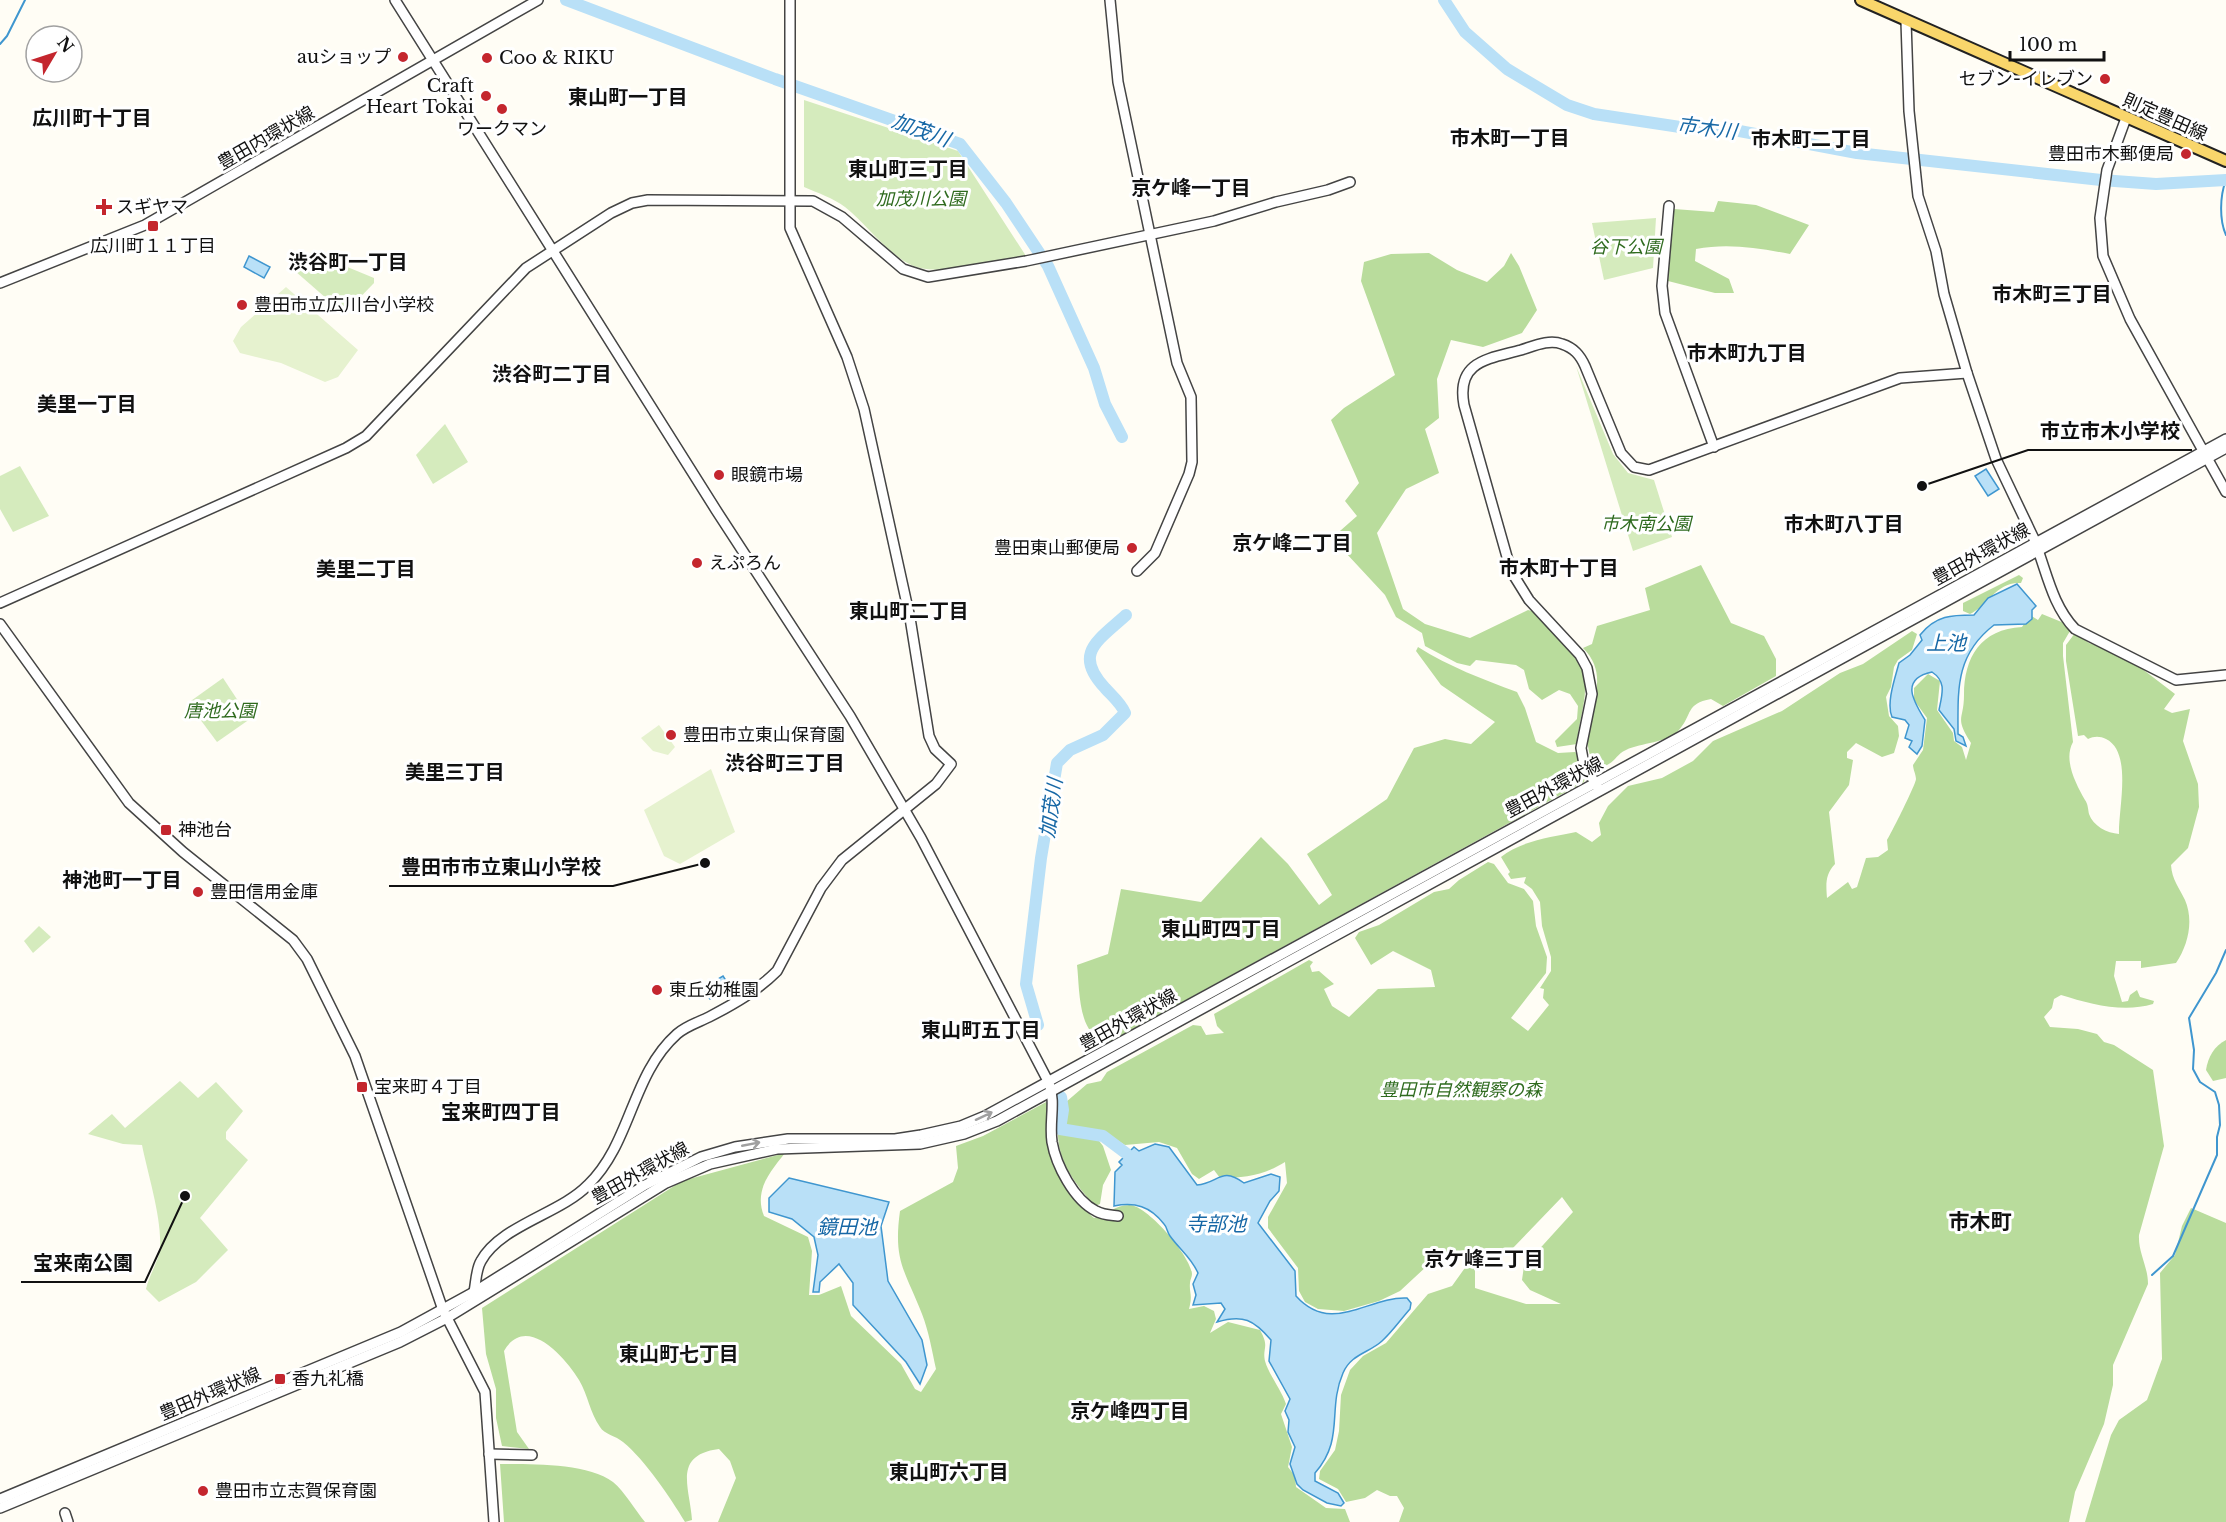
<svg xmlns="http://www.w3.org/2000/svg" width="2226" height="1522" viewBox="0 0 2226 1522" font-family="'Libre Baskerville','Noto Sans JP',serif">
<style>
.green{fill:#d5ebbd}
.forest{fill:#b9dc9c}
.pitch{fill:#e6f2cf}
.water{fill:#b9e0f7;stroke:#3f96cf;stroke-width:1.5}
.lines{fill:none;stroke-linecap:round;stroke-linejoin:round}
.stream{stroke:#3f96cf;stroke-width:2}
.river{stroke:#b9e0f7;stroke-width:12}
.minor-casing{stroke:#444;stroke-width:12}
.major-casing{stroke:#222;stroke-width:14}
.minor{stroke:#fff;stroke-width:9}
.major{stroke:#f9d66b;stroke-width:10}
.oneway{stroke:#a0a0a0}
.poi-dot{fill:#c4262e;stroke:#fff;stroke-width:2}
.labels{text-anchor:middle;stroke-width:6;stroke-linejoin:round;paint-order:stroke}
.poi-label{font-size:18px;fill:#111;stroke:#fff;text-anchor:start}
.street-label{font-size:18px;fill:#111;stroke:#fff}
.park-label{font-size:18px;font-style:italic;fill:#2f6b1f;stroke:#fff}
.neighbourhood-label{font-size:20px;font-weight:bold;fill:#111;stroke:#fff}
.water-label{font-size:20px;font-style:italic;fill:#1768a6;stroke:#fff}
.quarter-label{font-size:21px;font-weight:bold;fill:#111;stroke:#fff}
.leader{fill:none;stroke:#111;stroke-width:2}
.callout-dot{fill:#111;stroke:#fff;stroke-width:2}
.callout-label{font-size:20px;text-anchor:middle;font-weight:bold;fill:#111;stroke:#fff;stroke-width:6;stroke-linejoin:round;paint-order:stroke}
</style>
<rect width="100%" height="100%" fill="#fffdf5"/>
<g class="green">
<path d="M 804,100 L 958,151 L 1026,256 C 992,258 954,275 920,268 C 893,262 867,224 845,207 C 833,198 818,193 804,187 Z"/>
<polygon points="1656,218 1653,268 1604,280 1592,223"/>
<polygon points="311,252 374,278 374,283 345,313 342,312 295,271"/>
<polygon points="1576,366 1613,454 1628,473 1654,480 1672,537 1633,551"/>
<polygon points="445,424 468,462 433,484 416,455"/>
<polygon points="20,466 49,516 13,532 0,509 0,476"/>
<polygon points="223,678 250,719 217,742 188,703"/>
<polygon points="39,926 51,937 33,953 24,941"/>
<path d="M 180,1081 L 198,1098 L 216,1082 L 243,1111 L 226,1132 L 226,1139 L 248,1160 L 200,1218 L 228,1250 L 196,1282 L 159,1302 L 146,1289 C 149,1275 159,1261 160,1248 C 162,1218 148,1175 142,1145 L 123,1144 L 88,1134 L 112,1114 L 125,1128 Z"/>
</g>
<g class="forest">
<path d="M 1718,201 L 1756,205 L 1809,225 L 1790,254 C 1758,248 1728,243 1696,249 L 1695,261 L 1729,279 L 1734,293 L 1715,293 L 1668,281 L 1674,209 L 1714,212 Z"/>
<path d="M 1429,253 L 1457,270 L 1487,282 L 1504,266 L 1511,253 L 1519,266 L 1537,310 L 1522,333 L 1483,347 L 1451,340 L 1437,379 L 1439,418 L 1425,429 L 1439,473 L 1406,489 L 1377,533 L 1403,609 L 1425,624 L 1470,638 L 1528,610 L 1535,612 C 1553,632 1584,655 1585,684 C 1586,704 1578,724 1577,744 L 1557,747 L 1555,741 L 1577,719 L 1578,706 L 1570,694 L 1559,690 L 1542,700 L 1529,689 L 1524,670 L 1516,665 L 1476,660 L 1470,666 L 1457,663 L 1425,646 L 1422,633 L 1396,617 L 1385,595 L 1332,538 L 1357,516 L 1345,501 L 1359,483 L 1331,420 L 1344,408 L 1395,375 L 1361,281 L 1364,262 L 1391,254 Z"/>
<path d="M 1701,565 L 1731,623 L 1764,636 L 1776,659 L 1776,676 L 1723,706 L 1711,699 C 1685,704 1693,714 1679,730 C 1666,744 1642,742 1626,750 C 1613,756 1616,766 1594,768 C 1590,756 1586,745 1588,732 C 1592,701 1609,674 1583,648 L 1592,644 L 1597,626 L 1650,610 L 1645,588 Z"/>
<path d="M 2019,575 L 2023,578 L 2021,583 C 1997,581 1987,606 1970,614 L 1963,611 L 1963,603 Z"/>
<path d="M 2042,614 L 2064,623 L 2070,631 L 2063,643 L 2063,656 L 2073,742 C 2063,760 2076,784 2085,800 C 2088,804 2088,809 2089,814 C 2093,826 2107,833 2119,834 C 2118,810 2133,752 2106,739 C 2100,736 2094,736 2088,739 L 2084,735 L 2078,736 L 2066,661 L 2066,645 L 2075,633 L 2089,643 L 2124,655 L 2175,694 L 2164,709 L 2172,713 L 2190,709 L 2183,741 L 2198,784 L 2199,807 L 2188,848 L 2171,865 C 2172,880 2179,887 2185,900 C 2194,921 2188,945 2176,963 L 2141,968 L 2141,961 L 2116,961 L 2114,976 L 2122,1002 L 2128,1001 L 2130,995 L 2137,990 L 2140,997 L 2154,1001 L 2153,1004 C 2123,1013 2090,1004 2061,995 L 2054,999 L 2052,1008 L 2044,1017 L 2050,1027 L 2078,1029 L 2097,1034 L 2104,1042 L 2114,1045 L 2153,1070 L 2164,1146 L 2139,1235 C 2138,1253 2148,1266 2148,1284 L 2113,1365 L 2113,1385 L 2104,1424 L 2075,1492 L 2069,1522 L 1399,1522 L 1404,1508 L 1397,1496 L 1390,1496 L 1377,1490 L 1365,1498 L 1346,1502 L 1338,1489 L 1319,1479 L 1320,1471 L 1335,1450 L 1339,1431 L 1341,1395 L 1350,1370 L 1363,1356 L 1386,1343 L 1428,1294 L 1452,1286 L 1467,1265 L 1475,1267 L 1475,1288 L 1526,1304 L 1561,1304 L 1530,1290 L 1522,1280 L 1524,1266 L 1573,1212 L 1562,1197 L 1512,1249 L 1483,1256 L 1442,1252 L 1400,1291 L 1379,1301 L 1344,1311 L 1318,1309 L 1305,1302 L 1299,1291 L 1298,1268 L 1268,1228 L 1268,1217 L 1287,1183 L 1285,1162 C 1264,1175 1245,1178 1220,1178 L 1214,1170 L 1199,1179 L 1192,1174 L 1177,1148 L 1159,1142 L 1125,1145 L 1105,1133 L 1063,1127 L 1066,1102 L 1087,1084 L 1101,1081 L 1107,1072 L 1193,1025 L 1201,1026 L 1206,1035 L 1224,1033 L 1217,1026 L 1214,1014 L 1309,960 L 1313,962 L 1310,966 L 1312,972 L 1319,971 L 1334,984 L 1324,989 L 1332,1006 L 1349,1017 L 1378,989 L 1435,987 L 1431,970 L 1393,951 L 1371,965 L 1355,938 L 1359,932 L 1379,925 L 1434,892 L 1449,889 L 1459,880 L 1488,862 L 1494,864 L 1508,883 L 1524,889 L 1533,901 L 1536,926 L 1547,957 L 1546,973 L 1511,1018 L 1528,1031 L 1549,1005 L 1543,998 L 1544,989 L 1540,988 L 1551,971 L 1551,957 L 1542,926 L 1540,902 L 1532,889 L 1524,883 L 1526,877 L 1511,879 L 1508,874 L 1510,872 L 1501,857 C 1520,841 1552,837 1576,832 L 1592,842 L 1601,835 L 1599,823 L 1608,806 L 1628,786 L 1662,778 L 1693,761 L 1713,741 L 1782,711 L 1840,673 L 1863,664 L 1912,631 L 1917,634 L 1912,650 L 1898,660 L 1894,667 L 1891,687 L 1886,697 L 1889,716 L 1898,726 L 1899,736 L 1894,753 L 1882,757 L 1856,743 L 1847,752 L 1847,758 L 1853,760 L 1849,785 L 1829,812 L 1835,864 C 1825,875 1826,884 1827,898 L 1848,882 L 1852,889 L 1857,887 L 1866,858 L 1878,857 L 1888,850 L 1887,840 C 1890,836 1916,784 1916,779 C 1916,775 1913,769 1913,765 L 1923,750 L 1927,718 L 1914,700 L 1914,688 L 1928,674 L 1940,681 L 1937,710 L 1953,733 L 1954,741 L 1962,747 L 1966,760 L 1971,743 C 1954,716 1964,721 1964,695 C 1964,657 1981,629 2022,627 L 2030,615 L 2038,620 Z"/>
<path d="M 1418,647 C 1450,667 1482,679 1517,692 L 1525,708 L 1536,742 L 1558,753 L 1575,752 C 1584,759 1587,772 1584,782 L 1111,1041 C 1077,1041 1080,990 1077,965 L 1108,954 L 1121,889 L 1201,902 L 1261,837 L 1288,864 L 1319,905 L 1332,895 L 1307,854 L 1387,799 L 1414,748 L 1445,739 L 1471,744 L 1495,722 L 1441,685 L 1416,651 Z"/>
<path d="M 2226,1040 L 2226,1078 L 2213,1081 L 2206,1070 C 2208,1057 2214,1046 2226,1040 Z"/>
<path d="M 1048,1101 C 1048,1113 1046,1127 1048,1138 C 1053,1163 1075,1202 1094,1218 C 1106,1215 1116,1205 1129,1205 C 1146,1204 1191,1256 1192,1274 C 1192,1277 1190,1280 1190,1283 C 1189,1293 1193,1294 1189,1309 L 1204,1306 L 1214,1311 L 1216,1319 L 1210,1333 L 1228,1322 L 1260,1330 C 1270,1348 1262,1347 1265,1361 C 1269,1375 1281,1389 1286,1404 L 1281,1414 L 1292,1447 L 1288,1467 L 1295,1476 L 1296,1487 L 1326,1508 L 1345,1509 L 1350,1522 L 718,1522 L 736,1478 L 730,1461 L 719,1449 C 672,1455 690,1488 692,1520 L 685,1522 C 670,1497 645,1460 623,1442 C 616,1436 604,1434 600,1427 C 590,1413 588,1395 579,1380 C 565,1357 526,1313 504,1351 L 517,1432 L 529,1449 L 502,1446 L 496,1418 L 496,1389 L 486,1354 L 482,1308 L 682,1181 L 785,1153 C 769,1173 754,1191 764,1216 L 808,1237 L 812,1251 L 809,1295 L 819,1295 L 841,1286 L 851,1316 L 901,1364 L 915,1389 L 921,1392 L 936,1369 C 932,1351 929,1332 922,1314 C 905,1270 893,1262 900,1211 L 953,1182 L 958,1168 L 956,1146 L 983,1136 Z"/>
<path d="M 1058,1131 L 1096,1137 L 1103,1146 L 1111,1170 L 1103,1185 L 1100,1204 L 1095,1206 C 1076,1185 1057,1161 1058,1131 Z"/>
<polygon points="2191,1208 2226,1223 2226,1522 2085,1522 2111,1435 2119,1420 2147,1400 2162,1359 2160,1273 2175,1255 2182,1226"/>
<path d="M 500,1464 C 532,1464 588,1463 613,1482 C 625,1492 635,1510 645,1522 L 504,1522 Z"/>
</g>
<g class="pitch">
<polygon points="286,287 358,350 338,377 325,382 281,363 240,353 233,341 241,327"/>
<polygon points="659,725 675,747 668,755 653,751 641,738"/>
<polygon points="711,769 735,832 680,864 664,856 644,810"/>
</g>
<g class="water">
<polygon points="249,256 270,267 264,278 244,267"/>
<polygon points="1986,469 1999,489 1988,496 1975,476"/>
<path d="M 2017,584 L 2036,606 L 2032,610 L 2032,619 L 2026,624 L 1994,625 C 1955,655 1958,690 1958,734 L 1963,737 L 1966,746 L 1956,741 L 1954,729 L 1939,710 C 1942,694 1947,682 1932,672 C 1899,679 1914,702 1925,720 L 1922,746 L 1917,754 L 1909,747 L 1912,741 L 1905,738 L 1909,725 L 1905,720 L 1892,717 C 1886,703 1895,678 1899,663 L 1910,655 L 1922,640 L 1920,635 C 1936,615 1952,615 1974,615 L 1988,598 Z"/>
<polygon points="723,976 730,987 710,999 703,988"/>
<path d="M 1155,1144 L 1169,1147 L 1197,1185 C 1219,1183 1221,1166 1244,1183 L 1271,1174 L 1280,1177 L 1279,1191 L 1270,1201 L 1258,1223 L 1295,1271 L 1296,1296 C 1332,1336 1368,1296 1407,1298 L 1411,1303 L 1410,1309 C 1401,1319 1392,1332 1382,1341 C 1369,1353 1351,1354 1343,1373 C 1327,1410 1345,1439 1315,1473 L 1315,1481 L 1338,1493 L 1344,1503 L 1341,1506 L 1327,1503 L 1303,1490 L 1297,1484 L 1290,1464 L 1295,1447 L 1288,1432 L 1289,1420 L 1285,1411 L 1290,1399 L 1269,1361 L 1271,1340 C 1254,1320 1243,1314 1217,1322 L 1225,1309 L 1221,1303 L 1193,1305 L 1196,1295 L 1193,1284 L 1198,1273 C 1191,1257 1180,1250 1170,1236 C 1167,1232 1167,1227 1164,1224 C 1150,1206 1135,1202 1114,1206 L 1115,1172 L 1122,1165 L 1119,1162 L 1134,1147 L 1139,1151 Z"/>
<polygon points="789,1178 889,1202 881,1226 888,1281 922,1340 927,1365 920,1384 906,1362 853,1305 853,1283 839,1264 820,1282 819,1292 813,1292 818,1255 814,1237 792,1219 769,1212 769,1198"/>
</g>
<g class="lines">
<g class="stream">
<polyline points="0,44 7,36 25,0"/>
<path d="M 2226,180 C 2220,195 2219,220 2226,235"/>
<polyline points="2152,1275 2173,1256 2217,1155 2217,1137 2220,1125 2219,1105 2215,1092 2200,1082 2193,1069 2194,1050 2189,1018 2216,973 2226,950"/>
</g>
<g class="river">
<polyline points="566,0 775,79 960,144 1006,203 1048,266 1094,368 1105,404 1122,437"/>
<polyline points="1444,0 1465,32 1507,69 1567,105 1594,114 1680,127 1734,130 1857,153 2101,180 2156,184 2226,180"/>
<path d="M 1038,1025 L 1026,984 L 1041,858 L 1057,763 L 1070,750 L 1103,735 L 1125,713 C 1121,703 1112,696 1105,688 C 1072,653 1099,640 1126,615"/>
<polyline points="1061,1097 1063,1110 1060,1129 1103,1136 1127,1154"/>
</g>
<g class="minor-casing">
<g id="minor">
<path d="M 395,0 L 716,510 L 850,716 L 921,838 L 1049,1083 C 1056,1103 1049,1122 1052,1142 C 1056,1165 1074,1200 1096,1211 C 1103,1215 1110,1215 1118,1216"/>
<polyline points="1110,0 1118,82 1177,363 1191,397 1192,462 1189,474 1155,553 1137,571"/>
<polyline points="1906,21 1909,111 1918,196 1936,251 1944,294 1967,373 1996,459 2036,543"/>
<polyline points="2126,118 2107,170 2100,218 2103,256 2130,319 2226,492"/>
<polyline points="1669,206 1662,286 1665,313 1714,447"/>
<polyline points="0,283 145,225 538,0"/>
<path d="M 2038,550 C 2048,578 2054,607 2075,629 L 2176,680 L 2226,675"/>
<polyline points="0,603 346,448 366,436 526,268 611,213 632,203 648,200 813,201 842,217 903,269 928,277 1026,261 1214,221 1276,202 1328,190 1350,182"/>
<polyline points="0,624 129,803 183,852 293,940 307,959 355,1056 443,1310 485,1392 494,1522"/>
<path d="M 1598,788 L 1584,764 L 1581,748 L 1592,694 L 1587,668 L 1580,655 L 1529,600 L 1511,571 L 1464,405 C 1456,361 1488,359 1521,350 C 1534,346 1549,339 1562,344 C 1574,348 1580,355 1585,366 L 1621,453 L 1634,467 L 1649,470 L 1900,378 L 1967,373"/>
<path d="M 474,1292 C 476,1282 476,1269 481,1261 C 501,1225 560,1214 588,1185 C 632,1142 631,1075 677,1034 C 686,1026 699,1022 709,1017 C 734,1004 757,991 777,971 L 821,888 L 842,860 L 936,784 L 951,764 L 935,749 L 929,736 L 910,618 L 864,409 L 847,357 L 790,228 L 790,0"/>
<polyline points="489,1454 532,1455"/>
<polyline points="0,1499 401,1332 474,1292 645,1185 701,1157 735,1147 788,1139 895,1139 921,1135 961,1126 985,1116 2226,439"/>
<polyline points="0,1508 400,1342 447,1318 666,1183 710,1164 777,1149 920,1144 964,1134 997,1121 2226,448"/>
<polyline points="65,1513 68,1522"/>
</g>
</g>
<g class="major-casing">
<polyline id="major" points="1861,0 2226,161"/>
</g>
<use href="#minor" class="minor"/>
<use href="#major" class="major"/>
</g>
<defs><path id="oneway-shaft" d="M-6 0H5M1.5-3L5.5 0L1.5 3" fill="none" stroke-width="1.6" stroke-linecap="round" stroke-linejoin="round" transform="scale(1.5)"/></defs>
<g class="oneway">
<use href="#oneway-shaft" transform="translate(984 1116) rotate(-25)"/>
<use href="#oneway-shaft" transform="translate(751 1144) rotate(-11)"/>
</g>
<g class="poi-dot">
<circle cx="403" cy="57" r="6"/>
<circle cx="487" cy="58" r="6"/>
<circle cx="2105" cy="79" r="6"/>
<circle cx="486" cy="96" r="6"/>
<circle cx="502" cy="109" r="6"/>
<circle cx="2186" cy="154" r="6"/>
<path d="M101 198h6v6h6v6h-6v6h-6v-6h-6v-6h6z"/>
<rect x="147" y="220" width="12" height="12" rx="3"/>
<circle cx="242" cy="305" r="6"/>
<circle cx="719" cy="475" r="6"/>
<circle cx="1132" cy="548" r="6"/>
<circle cx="697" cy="563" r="6"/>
<circle cx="671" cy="735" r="6"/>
<rect x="160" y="824" width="12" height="12" rx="3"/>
<circle cx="198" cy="892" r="6"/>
<circle cx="657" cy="990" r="6"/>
<rect x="356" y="1081" width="12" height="12" rx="3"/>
<rect x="274" y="1373" width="12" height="12" rx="3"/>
<circle cx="203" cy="1491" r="6"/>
</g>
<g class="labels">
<g class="poi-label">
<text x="391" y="63" text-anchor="end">auショップ</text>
<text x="499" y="64">Coo &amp; RIKU</text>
<text x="2093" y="85" text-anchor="end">セブン-イレブン</text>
<text x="474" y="92" text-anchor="end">Craft<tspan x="474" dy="21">Heart Tokai</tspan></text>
<text x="502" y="135" text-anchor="middle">ワークマン</text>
<text x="2174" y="160" text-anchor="end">豊田市木郵便局</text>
<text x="116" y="213">スギヤマ</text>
<text x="153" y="252" text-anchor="middle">広川町１１丁目</text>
<text x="254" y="311">豊田市立広川台小学校</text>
<text x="731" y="481">眼鏡市場</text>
<text x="1120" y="554" text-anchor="end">豊田東山郵便局</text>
<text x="709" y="569">えぷろん</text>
<text x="683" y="741">豊田市立東山保育園</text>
<text x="178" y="836">神池台</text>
<text x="210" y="898">豊田信用金庫</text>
<text x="669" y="996">東丘幼稚園</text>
<text x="374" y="1093">宝来町４丁目</text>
<text x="292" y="1385">香九礼橋</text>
<text x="215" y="1497">豊田市立志賀保育園</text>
</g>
<g class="street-label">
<text transform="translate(2165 117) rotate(24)" y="6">則定豊田線</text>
<text transform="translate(266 138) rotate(-30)" y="6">豊田内環状線</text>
<text transform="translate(1981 554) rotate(-29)" y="6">豊田外環状線</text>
<text transform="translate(1554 787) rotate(-28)" y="6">豊田外環状線</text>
<text transform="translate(1128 1020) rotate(-29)" y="6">豊田外環状線</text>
<text transform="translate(640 1173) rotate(-29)" y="6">豊田外環状線</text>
<text transform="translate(210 1394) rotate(-23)" y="6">豊田外環状線</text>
</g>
<g class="park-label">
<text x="921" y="205">加茂川公園</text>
<text x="1626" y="253">谷下公園</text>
<text x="1646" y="530">市木南公園</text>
<text x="220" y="717">唐池公園</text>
<text x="1461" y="1096">豊田市自然観察の森</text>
</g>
<g class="neighbourhood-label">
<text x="628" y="104">東山町一丁目</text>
<text x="92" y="125">広川町十丁目</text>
<text x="1510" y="145">市木町一丁目</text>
<text x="1811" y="146">市木町二丁目</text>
<text x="908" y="176">東山町三丁目</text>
<text x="1191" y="195">京ケ峰一丁目</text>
<text x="348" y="269">渋谷町一丁目</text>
<text x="2052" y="301">市木町三丁目</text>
<text x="1747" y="360">市木町九丁目</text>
<text x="552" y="381">渋谷町二丁目</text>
<text x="87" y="411">美里一丁目</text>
<text x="1844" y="531">市木町八丁目</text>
<text x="1292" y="550">京ケ峰二丁目</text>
<text x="1559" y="575">市木町十丁目</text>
<text x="366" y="576">美里二丁目</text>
<text x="909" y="618">東山町二丁目</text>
<text x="785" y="770">渋谷町三丁目</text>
<text x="455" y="779">美里三丁目</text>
<text x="122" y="887">神池町一丁目</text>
<text x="1221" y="936">東山町四丁目</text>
<text x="981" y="1037">東山町五丁目</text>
<text x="501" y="1119">宝来町四丁目</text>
<text x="1484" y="1266">京ケ峰三丁目</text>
<text x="679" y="1361">東山町七丁目</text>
<text x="1130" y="1418">京ケ峰四丁目</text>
<text x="949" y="1479">東山町六丁目</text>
</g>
<g class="water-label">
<text transform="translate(1707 128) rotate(7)" y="7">市木川</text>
<text transform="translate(921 130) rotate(20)" y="7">加茂川</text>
<text x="1946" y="650">上池</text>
<text transform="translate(1051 808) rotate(-82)" y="7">加茂川</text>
<text x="1216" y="1231">寺部池</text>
<text x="847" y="1234">鏡田池</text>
</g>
<g class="quarter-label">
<text x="1980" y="1229">市木町</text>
</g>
</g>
<path class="leader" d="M1922 486L2028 450H2192M705 863L613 886H389M185 1196L145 1282H21"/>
<g class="callout-dot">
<circle cx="1922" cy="486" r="6"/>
<circle cx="705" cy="863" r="6"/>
<circle cx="185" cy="1196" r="6"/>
</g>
<g class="callout-label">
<text x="2110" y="438">市立市木小学校</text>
<text x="501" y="874">豊田市市立東山小学校</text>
<text x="83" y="1270">宝来南公園</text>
</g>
<g transform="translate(54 54) rotate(51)"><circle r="28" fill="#ffffff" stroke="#a0a0a0" stroke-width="1.5"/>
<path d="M0-4.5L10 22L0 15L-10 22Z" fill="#c4262e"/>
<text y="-9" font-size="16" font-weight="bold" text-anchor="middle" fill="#111111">N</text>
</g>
<path d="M2010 51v9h94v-9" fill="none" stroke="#111111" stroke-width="3"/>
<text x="2019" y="51" font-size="18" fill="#111111" stroke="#ffffff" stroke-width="4.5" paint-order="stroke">100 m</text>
</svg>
